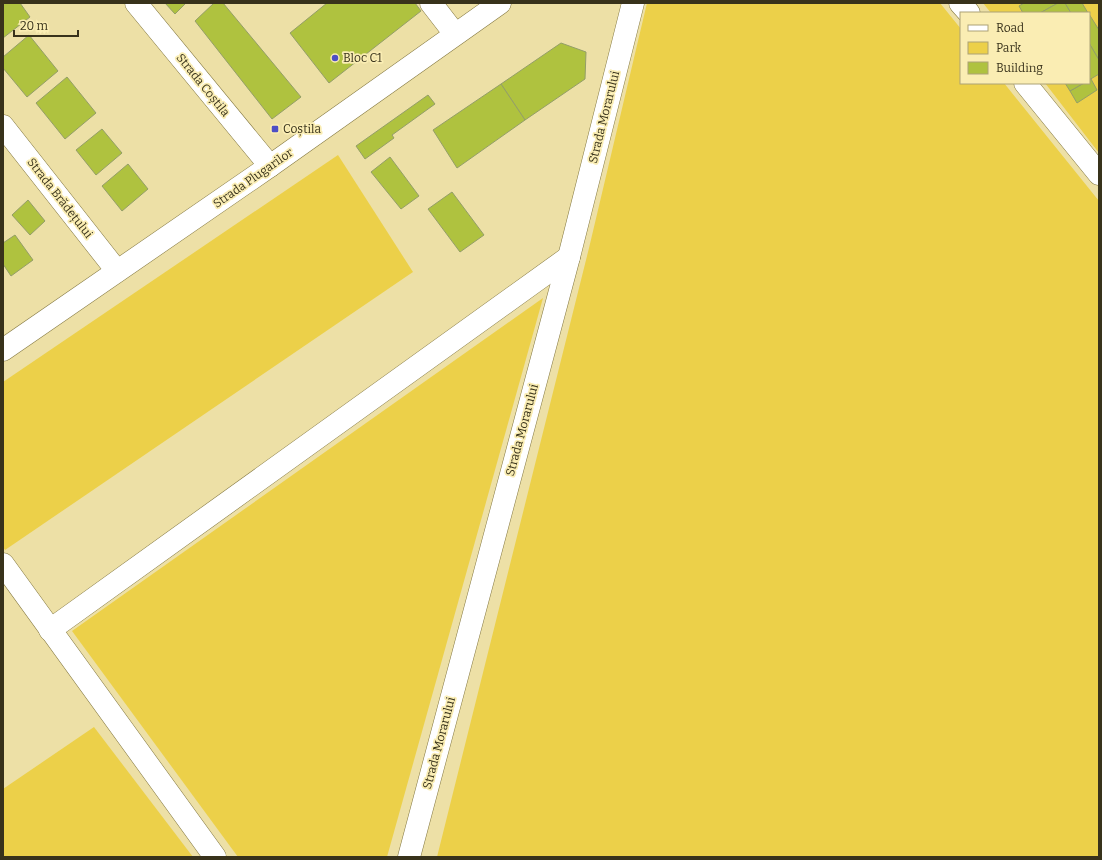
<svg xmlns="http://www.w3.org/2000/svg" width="1102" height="860" viewBox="0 0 1102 860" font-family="Bitter,serif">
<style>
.green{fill:#ecd049}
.building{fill:#afc23f;stroke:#949e68}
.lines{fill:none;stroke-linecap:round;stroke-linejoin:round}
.minor-casing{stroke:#847841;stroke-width:23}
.minor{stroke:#fff;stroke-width:22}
.poi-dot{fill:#4d4fc5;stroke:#faedb3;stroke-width:1.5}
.labels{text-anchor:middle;stroke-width:3.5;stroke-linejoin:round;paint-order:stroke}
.poi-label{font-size:12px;fill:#38321b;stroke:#faedb3;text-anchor:start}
.street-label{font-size:12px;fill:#38321b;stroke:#faedb3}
</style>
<rect width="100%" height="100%" fill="#ede0a6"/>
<g class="green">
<polygon points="647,3 940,3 961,29 961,83 1004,83 1099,201 1099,857 437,857 589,248"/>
<polygon points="983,3 1099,3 1099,153 1045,83 1089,83 1089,13 991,13"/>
<polygon points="338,155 413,272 5,550 3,547 3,382"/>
<polygon points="543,298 387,857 238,857 72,631"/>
<polygon points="94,727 193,857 3,857 3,789"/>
</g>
<g class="building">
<polygon points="3,3 20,3 30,17 3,38"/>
<polygon points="165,3 186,3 175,14"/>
<polygon points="214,3 223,3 301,97 272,119 195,21"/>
<polygon points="327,3 415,3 421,11 329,83 290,33"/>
<polygon points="1024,3 1058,3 1040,13 1023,13 1019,6"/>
<polygon points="1058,3 1065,3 1071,13 1040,13"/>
<polygon points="1065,3 1082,3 1088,13 1071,13"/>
<polygon points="1089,14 1099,30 1099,60 1089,43"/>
<polygon points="29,35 58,71 27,97 3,68 3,57"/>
<polygon points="561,43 586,52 585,79 525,120 501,84"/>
<polygon points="1089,43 1099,60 1099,74 1089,80"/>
<polygon points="67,77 96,113 65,139 36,103"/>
<polygon points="1091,79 1097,90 1077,103 1070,91 1084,83 1089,83 1089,80"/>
<polygon points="1065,83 1084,83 1070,91"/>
<polygon points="501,84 525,120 457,168 433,130"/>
<polygon points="428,95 435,104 392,135 394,138 365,159 356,146"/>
<polygon points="102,129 122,153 96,175 76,150"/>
<polygon points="390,157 419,196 401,209 371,172"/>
<polygon points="128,164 148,189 122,211 102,186"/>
<polygon points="452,192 484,235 460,252 428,209"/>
<polygon points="28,200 45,221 30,235 12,215"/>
<polygon points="15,235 33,260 11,276 3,264 3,243"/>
</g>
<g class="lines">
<g class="minor-casing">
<g id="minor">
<polyline points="136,3 270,166"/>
<polyline points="431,3 455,34"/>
<polyline points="960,3 969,13"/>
<polyline points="1025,83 1099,174"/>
<polyline points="3,126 117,271"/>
<polyline points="3,350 270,166 500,3"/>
<polyline points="3,564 215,857"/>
<polyline points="50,630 569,257"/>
<polyline points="409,857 569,257 633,3"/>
</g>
</g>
<use href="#minor" class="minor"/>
</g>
<g class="poi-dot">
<circle cx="335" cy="58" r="4"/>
<rect x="271" y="125" width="8" height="8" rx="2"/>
</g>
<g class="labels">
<g class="poi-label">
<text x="343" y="62">Bloc C1</text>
<text x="283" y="133">Coștila</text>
</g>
<g class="street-label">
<text transform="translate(203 85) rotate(51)" y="4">Strada Coștila</text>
<text transform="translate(604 117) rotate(-76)" y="4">Strada Morarului</text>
<text transform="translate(253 178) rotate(-35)" y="4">Strada Plugarilor</text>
<text transform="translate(60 198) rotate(52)" y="4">Strada Brădețului</text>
<text transform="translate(522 430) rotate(-75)" y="4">Strada Morarului</text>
<text transform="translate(439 743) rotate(-75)" y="4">Strada Morarului</text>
</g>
</g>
<rect width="1102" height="860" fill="none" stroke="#38321b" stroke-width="8"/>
<rect x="960" y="12" width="130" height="72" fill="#faedb3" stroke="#aca276"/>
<rect x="968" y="25" width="20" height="6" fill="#ffffff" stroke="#aca276"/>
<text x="996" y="32" font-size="12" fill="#38321b">Road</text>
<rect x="968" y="42" width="20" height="12" fill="#ecd049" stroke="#aca276"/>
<text x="996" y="52" font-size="12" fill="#38321b">Park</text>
<rect x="968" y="62" width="20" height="12" fill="#afc23f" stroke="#aca276"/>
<text x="996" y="72" font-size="12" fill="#38321b">Building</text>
<path d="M14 30v6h64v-6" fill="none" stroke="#38321b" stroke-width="2"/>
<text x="20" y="30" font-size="12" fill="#38321b" stroke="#faedb3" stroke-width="3" paint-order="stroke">20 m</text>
</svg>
